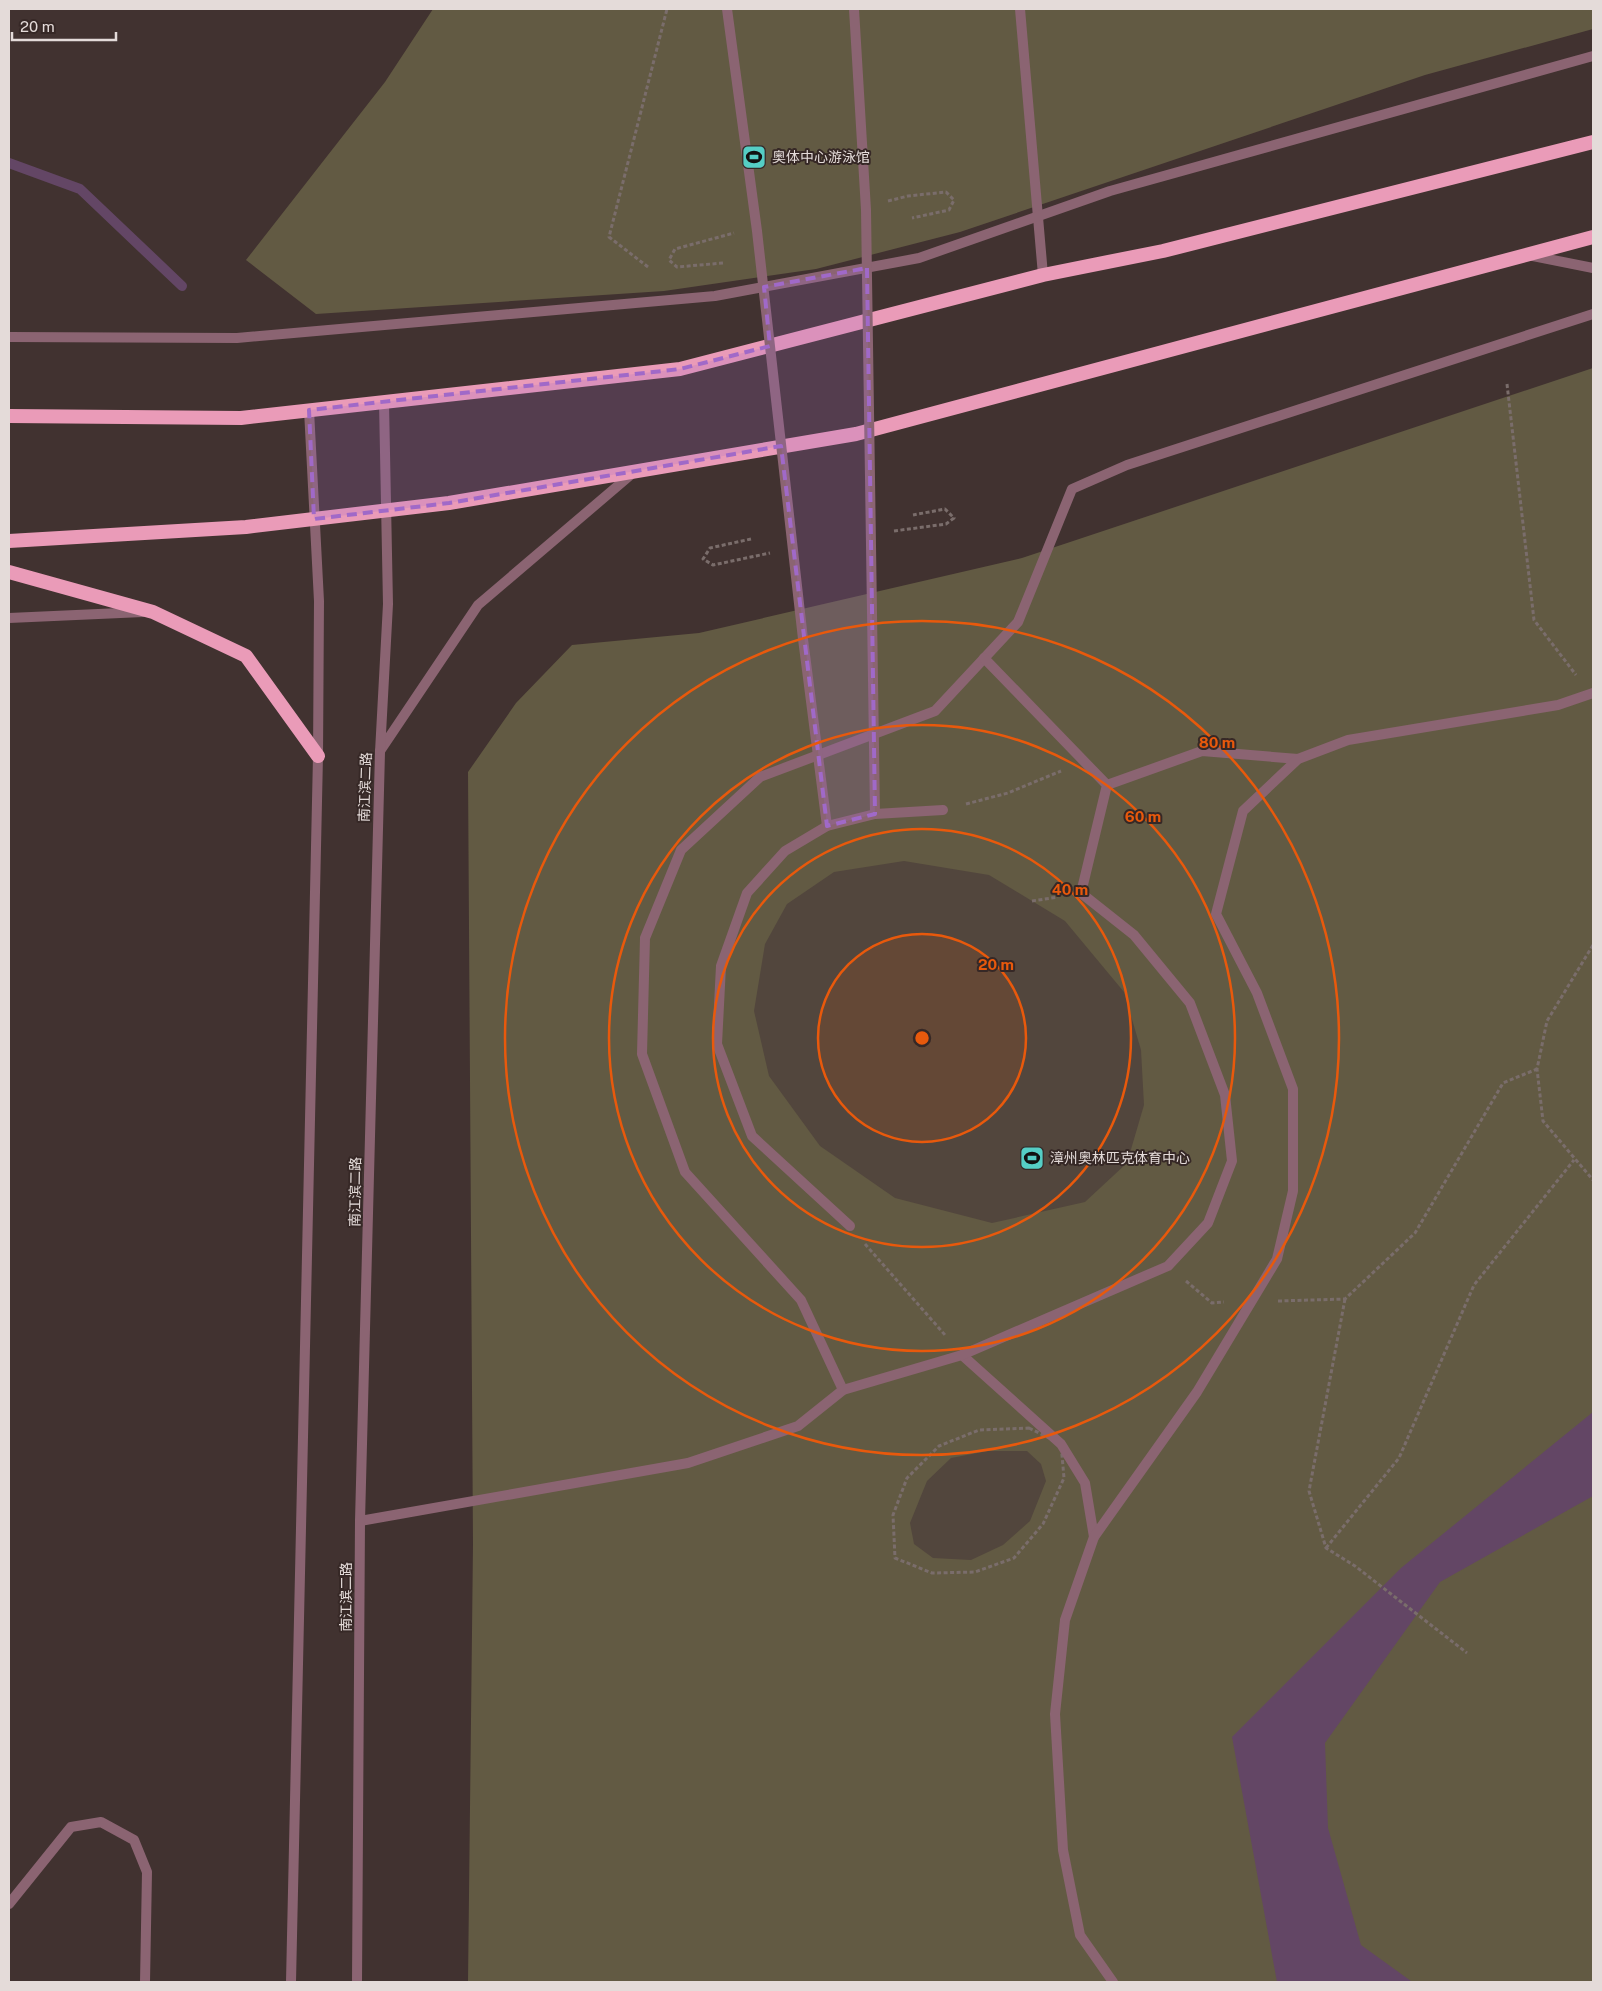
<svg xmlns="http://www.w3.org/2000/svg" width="1602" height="1991" viewBox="0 0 1602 1991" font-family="'Public Sans','Noto Sans SC',sans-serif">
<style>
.green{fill:#625a43}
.water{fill:#634665}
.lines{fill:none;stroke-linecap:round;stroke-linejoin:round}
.stream{stroke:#634665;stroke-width:10}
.building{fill:#52463d}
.path{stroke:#7a6d6b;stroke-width:3;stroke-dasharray:4 2.5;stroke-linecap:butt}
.service{stroke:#8b6472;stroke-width:10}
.pedestrian{stroke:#8b6472;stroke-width:10}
.minor{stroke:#8b6472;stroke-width:10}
.tertiary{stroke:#8b6472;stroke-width:10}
.trunk{stroke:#ea9bb8;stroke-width:14}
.pedestrian-bridge{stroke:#8b6472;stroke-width:10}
.marked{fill:#a069c8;fill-opacity:0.2;stroke:#a069c8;stroke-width:4;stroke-dasharray:10 6;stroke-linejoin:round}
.ring{fill:none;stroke:#e8590c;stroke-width:2.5}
.labels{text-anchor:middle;stroke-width:4;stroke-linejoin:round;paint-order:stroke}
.poi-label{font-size:14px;fill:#e4dbd9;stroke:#362826;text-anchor:start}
.street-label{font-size:14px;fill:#e4dbd9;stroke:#362826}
.centre{fill:#e8590c;stroke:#362826;stroke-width:2.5}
.ring-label{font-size:15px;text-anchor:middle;font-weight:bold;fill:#e8590c;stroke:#362826;stroke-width:4;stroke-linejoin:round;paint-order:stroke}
</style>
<rect width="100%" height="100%" fill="#413230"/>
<g class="green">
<polygon points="433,9 1593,9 1593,29 1425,75 960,232 816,269 664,291 316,314 246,260 385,82"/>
<polygon points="1593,368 1593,1982 468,1982 473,1544 468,772 516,703 572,645 699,633 1022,558"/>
</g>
<polygon class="water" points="1593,1412 1593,1496 1440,1582 1325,1743 1328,1828 1361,1945 1411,1981 1417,1982 1277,1982 1232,1737 1401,1568"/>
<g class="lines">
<polyline class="stream" points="9,163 80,189 182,286"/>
</g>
<g class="building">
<polygon points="904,861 989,875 1065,921 1124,992 1141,1050 1144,1105 1127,1163 1085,1202 992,1223 895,1198 820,1146 769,1076 754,1011 765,944 787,904 834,872"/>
<polygon points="988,1451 1027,1451 1041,1464 1046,1481 1030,1521 1003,1545 971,1560 933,1558 914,1544 910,1523 927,1481 951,1458"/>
</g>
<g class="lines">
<g class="path">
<polyline points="888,201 908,196 946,192 954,200 949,210 912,218"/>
<polyline points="723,263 677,267 669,260 675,249 734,233"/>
<polyline points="648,267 609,237 667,9"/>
<polyline points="1507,384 1534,620 1576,675"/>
<polyline points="894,531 946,524 954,518 945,509 913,515"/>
<polyline points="751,539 710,548 703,559 713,565 770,553"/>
<polyline points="966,804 1008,793 1061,771"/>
<polyline points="1032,901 1058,897"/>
<polyline points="1593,945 1547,1021 1537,1069 1543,1121 1593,1180"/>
<polyline points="865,1244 945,1335"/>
<polyline points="1186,1281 1212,1303 1224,1302"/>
<polyline points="1345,1299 1309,1491 1326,1548 1355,1566 1467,1653"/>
<polyline points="1278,1301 1345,1299 1415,1233 1503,1083 1537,1069"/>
<polygon points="1029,1428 1061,1444 1064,1478 1043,1524 1014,1558 975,1572 932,1573 895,1558 893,1515 907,1478 939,1446 979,1430"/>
<polyline points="1326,1548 1399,1458 1474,1285 1574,1160"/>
</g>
<g class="service">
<polyline points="1020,9 1043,275"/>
<polyline points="1528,255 1593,268"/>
<polyline points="1107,785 1202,751 1298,759"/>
<polyline points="962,1355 1061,1444 1085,1483 1094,1537"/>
<polyline points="843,1390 801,1300 685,1172 642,1054 645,938 681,850 760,777 935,711 1018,622 1072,489 1127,465 1593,314"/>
<polyline points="360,1521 688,1463 798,1426 843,1390 962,1355 1168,1266 1208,1223 1232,1161 1225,1095 1190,1003 1134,935 1081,893 1107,785 984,658"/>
<polyline points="1113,1982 1080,1935 1063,1850 1055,1714 1065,1620 1094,1537 1197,1392 1277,1259 1293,1191 1293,1089 1257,993 1216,914 1243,811 1298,759 1348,740 1558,705 1593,693"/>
</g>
<polyline class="pedestrian" points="850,1226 752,1136 717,1044 721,966 747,893 785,851 827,826 875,814 943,810"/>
<polyline class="minor" points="9,1904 71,1827 101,1822 134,1840 147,1872 145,1982"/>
<g class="tertiary">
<polyline points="9,337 237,338 715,296 919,258 1110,191 1593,56"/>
<polyline points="9,618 143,612"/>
<polyline points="380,751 478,605 634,472"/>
<polyline points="291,1982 318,756 319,601 309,410"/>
<polyline points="357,1982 360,1521 380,752 388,604 384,402"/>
</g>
<g class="trunk">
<polyline points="9,416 241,418 680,369 1043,275 1163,251 1593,142"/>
<polyline points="9,541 246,527 449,503 856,434 1593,237"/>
<polyline points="9,572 153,612 246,656 318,756"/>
</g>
<g class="pedestrian-bridge">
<polyline points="727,9 757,231 803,639 827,826"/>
<polyline points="854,9 866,210 875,814"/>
</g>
</g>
<path class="marked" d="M 867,268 L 875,814 L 827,826 L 781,446 L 449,503 L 314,519 L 309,410 L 680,369 L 770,346 L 764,287 Z"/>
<circle cx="922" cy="1038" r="104" fill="#e8590c" fill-opacity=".12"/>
<g class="ring">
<circle cx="922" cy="1038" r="104"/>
<circle cx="922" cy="1038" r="209"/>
<circle cx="922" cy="1038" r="313"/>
<circle cx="922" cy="1038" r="417"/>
</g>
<defs>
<g id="stadium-square" transform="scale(1.25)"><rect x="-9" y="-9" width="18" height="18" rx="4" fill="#55cec5" stroke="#362826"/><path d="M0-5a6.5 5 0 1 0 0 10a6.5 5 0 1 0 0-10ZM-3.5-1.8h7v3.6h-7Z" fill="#111"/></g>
</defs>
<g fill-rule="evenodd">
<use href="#stadium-square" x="754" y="157"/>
<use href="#stadium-square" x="1032" y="1158"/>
</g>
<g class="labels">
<g class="poi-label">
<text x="772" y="162">奥体中心游泳馆</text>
<text x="1050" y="1163">漳州奥林匹克体育中心</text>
</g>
<g class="street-label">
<text transform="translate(365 787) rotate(-88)" y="5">南江滨二路</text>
<text transform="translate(355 1192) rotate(-89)" y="5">南江滨二路</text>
<text transform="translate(346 1597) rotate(-90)" y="5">南江滨二路</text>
</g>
</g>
<circle cx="922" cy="1038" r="8" class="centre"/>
<g class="ring-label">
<text x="1217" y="748">80 m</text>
<text x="1143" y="822">60 m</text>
<text x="1070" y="895">40 m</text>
<text x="996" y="970">20 m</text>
</g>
<rect width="1602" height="1991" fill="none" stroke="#e4dbd9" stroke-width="20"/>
<path d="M12 32v8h104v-8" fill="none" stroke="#e4dbd9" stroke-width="2.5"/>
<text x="20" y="32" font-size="15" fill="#e4dbd9" stroke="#362826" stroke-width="4" paint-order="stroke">20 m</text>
</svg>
